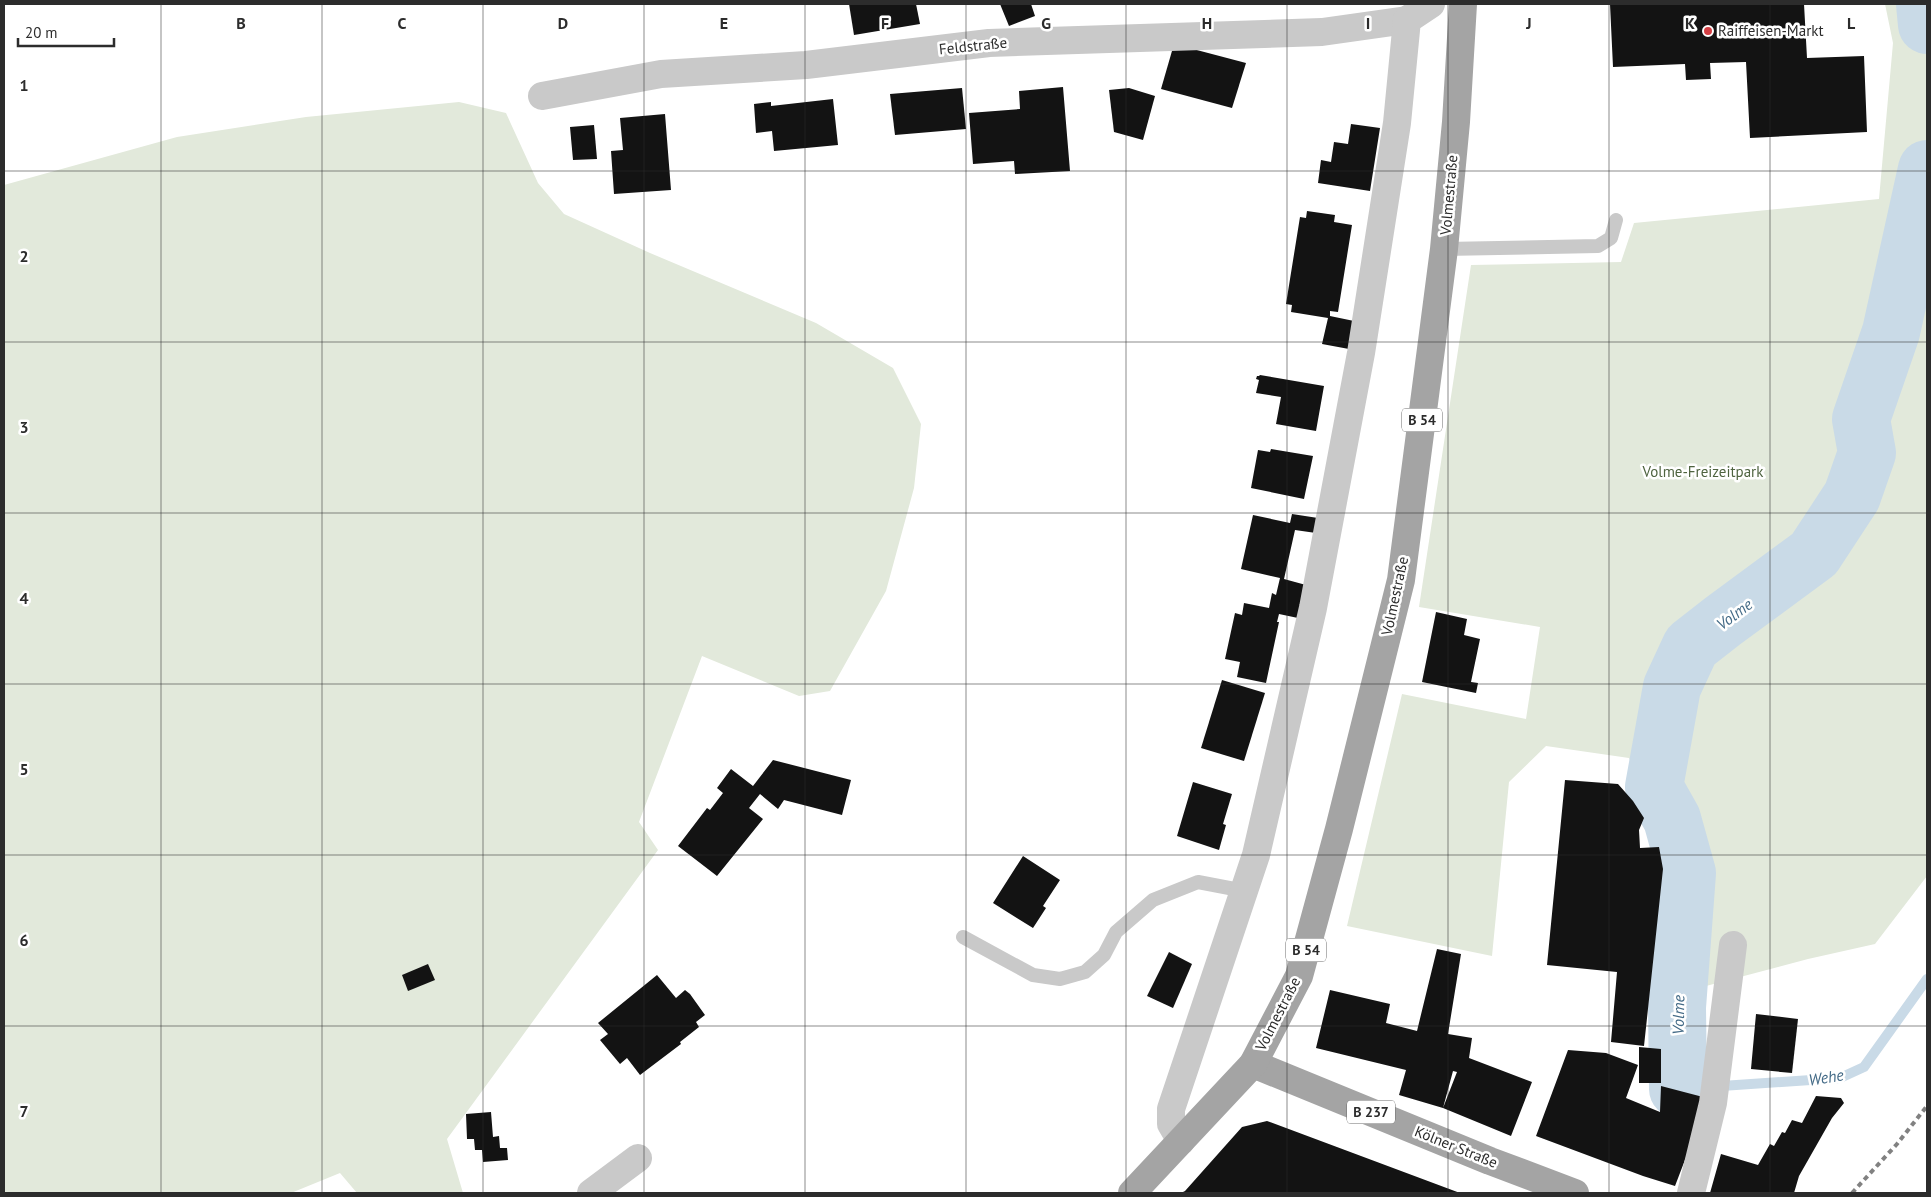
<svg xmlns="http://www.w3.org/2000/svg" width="1931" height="1197" viewBox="0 0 1931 1197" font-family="'PT Sans',sans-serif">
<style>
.green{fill:#e2e9db}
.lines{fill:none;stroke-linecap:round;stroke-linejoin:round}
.stream{stroke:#c9dae7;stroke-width:10}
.river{stroke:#c9dae7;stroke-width:58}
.building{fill:#131313;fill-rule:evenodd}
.lane{stroke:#c9c9c9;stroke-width:14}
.street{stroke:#c9c9c9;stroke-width:28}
.primary{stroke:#a4a4a4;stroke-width:28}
.rail{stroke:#818181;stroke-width:4;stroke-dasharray:5 4;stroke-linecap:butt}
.grid{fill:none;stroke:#2c2c2c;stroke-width:1;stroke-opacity:0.55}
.poi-dot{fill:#d33f44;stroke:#fff;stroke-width:2}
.labels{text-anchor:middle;stroke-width:5;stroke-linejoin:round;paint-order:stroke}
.shield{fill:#fff;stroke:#6b6b6b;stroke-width:1}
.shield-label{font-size:14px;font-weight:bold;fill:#2c2c2c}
.poi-label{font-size:15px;fill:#2c2c2c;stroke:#fff;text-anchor:start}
.street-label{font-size:15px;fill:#2c2c2c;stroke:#fff}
.park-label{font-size:15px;fill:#4e633f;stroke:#fff}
.water-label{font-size:16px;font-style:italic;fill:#436a86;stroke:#fff}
.grid-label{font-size:16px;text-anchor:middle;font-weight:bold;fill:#2c2c2c;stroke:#fff;stroke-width:5;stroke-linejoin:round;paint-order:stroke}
</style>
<rect width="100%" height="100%" fill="#fff"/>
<g class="green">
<polygon points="1885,4 1927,4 1927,876 1875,944 1808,959 1706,986 1699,1034 1657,1033 1675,893 1656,815 1629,758 1546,746 1509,782 1492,956 1347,926 1402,694 1526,719 1540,627 1419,607 1471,265 1621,262 1634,223 1879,199 1893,43"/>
<polygon points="459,102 506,113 538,183 564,214 650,253 816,323 893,368 921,424 914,488 886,591 830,691 799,696 702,656 639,822 658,850 447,1139 463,1193 357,1193 340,1173 291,1193 4,1193 4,185 177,137 306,117"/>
</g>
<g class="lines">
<polyline class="stream" points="1678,1089 1840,1078 1864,1067 1927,979"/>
<g class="river">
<polyline points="1925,4 1927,25"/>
<polyline points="1678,1089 1677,1007 1687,873 1672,819 1654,787 1672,687 1691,646 1723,621 1814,554 1852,496 1867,453 1861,419 1891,332 1927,169"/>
</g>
</g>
<g class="building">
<polygon points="849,4 916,4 920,24 854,35"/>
<polygon points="1000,4 1031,4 1035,16 1009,26"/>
<polygon points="1610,4 1804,4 1807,58 1864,56 1867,132 1750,138 1746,62 1710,63 1711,79 1686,80 1685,64 1613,67"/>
<polygon points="1174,44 1246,63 1232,108 1161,89"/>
<polygon points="1063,87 1070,171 1015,174 1014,161 973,164 969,113 1020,109 1019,91"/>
<polygon points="962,88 966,129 895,135 890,94"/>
<polygon points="1129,88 1155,96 1143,140 1114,132 1109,90"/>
<polygon points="833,99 838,145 774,151 772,131 756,133 754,104 771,102 771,106"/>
<polygon points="665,114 671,190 614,194 611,151 623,150 620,118"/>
<polygon points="1351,124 1380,128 1370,191 1318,183 1321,160 1331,162 1334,142 1348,144"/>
<polygon points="594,125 597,159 573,160 570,127"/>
<polygon points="1307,211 1335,215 1334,222 1352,225 1338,312 1330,311 1330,316 1354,321 1349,349 1322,344 1328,318 1291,312 1292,305 1286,304 1300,217 1306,218"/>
<polygon points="1260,375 1324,386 1316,431 1276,424 1281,397 1256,393 1259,380 1256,379 1257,376 1259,376"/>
<polygon points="1271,449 1313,456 1304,499 1251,488 1258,450 1270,452"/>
<polygon points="1292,514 1318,518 1316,533 1295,530 1284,579 1306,585 1298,618 1279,614 1277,622 1279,622 1266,683 1237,677 1240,662 1225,659 1235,613 1242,615 1244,603 1269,608 1272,593 1276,595 1280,578 1241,569 1253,515 1290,523"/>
<polygon points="1436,612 1467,619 1464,635 1480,639 1471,682 1478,683 1476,693 1422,682"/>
<polygon points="1222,680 1265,693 1244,761 1201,748"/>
<polygon points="773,760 851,780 842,815 784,800 778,809 760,794 749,808 763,819 717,876 678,846 707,808 710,810 723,793 717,788 731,769 753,786"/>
<polygon points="1565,780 1618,784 1633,801 1644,818 1639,830 1640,848 1659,847 1663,869 1644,1046 1611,1042 1617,972 1547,965"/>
<polygon points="1193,782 1232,794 1223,824 1226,825 1219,850 1177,836"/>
<polygon points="1023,856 1060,880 1043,906 1046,908 1033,928 993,903"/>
<path d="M 1437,949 L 1461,954 L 1448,1034 L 1472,1038 L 1469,1058 L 1532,1082 L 1511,1136 L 1443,1108 L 1399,1095 L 1406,1070 L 1316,1048 L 1330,990 L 1390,1004 L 1386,1023 L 1417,1031 ZM 1453,1071 L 1457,1072 L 1443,1108 Z"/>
<polygon points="1169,952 1192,964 1173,1008 1147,996"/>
<polygon points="428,964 435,980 408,991 402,975"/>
<polygon points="657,975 676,998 685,990 690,994 705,1015 696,1022 699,1027 680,1042 681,1044 640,1075 627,1058 620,1064 600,1040 608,1034 598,1023"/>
<polygon points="1756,1014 1798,1019 1792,1073 1751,1069"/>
<polygon points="1639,1047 1661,1049 1661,1083 1639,1083"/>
<polygon points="1568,1050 1606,1053 1638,1065 1626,1098 1660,1112 1661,1086 1703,1097 1688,1152 1675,1186 1643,1176 1536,1136"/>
<polygon points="1816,1096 1841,1098 1844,1103 1832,1118 1799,1176 1794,1193 1710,1193 1721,1154 1758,1165 1770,1144 1774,1146 1782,1132 1785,1133 1792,1120 1802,1123"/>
<polygon points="491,1112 493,1137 499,1136 500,1148 507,1148 508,1160 483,1162 482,1150 475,1150 474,1139 467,1139 466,1114"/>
<polygon points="1267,1121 1460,1193 1181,1193 1185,1191 1242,1127"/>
</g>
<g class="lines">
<g class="lane">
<polyline points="1444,249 1598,246 1611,238 1616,220"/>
<polyline points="963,937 1033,975 1060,979 1085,972 1104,955 1116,932 1153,900 1198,882 1245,891"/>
</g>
<g class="street">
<polyline points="542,96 661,74 806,65 989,43 1322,32 1407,20"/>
<polyline points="1181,1141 1171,1124 1171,1109 1256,855 1313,608 1361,353 1397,123 1407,20 1431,4"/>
<polyline points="591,1193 638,1158"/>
<polyline points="1691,1193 1713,1103 1733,945"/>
</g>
<g class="primary">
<polyline points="1253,1064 1490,1161 1575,1193"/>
<polyline points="1132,1193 1253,1064 1299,976 1339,829 1401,580 1444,249 1456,122 1463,4"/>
</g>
<polyline class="rail" points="1852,1193 1897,1144 1927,1106"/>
</g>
<path class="grid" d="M 161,4 L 161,1193M 322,4 L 322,1193M 483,4 L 483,1193M 644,4 L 644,1193M 805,4 L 805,1193M 966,4 L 966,1193M 1126,4 L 1126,1193M 1287,4 L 1287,1193M 1448,4 L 1448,1193M 1609,4 L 1609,1193M 1770,4 L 1770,1193M 4,171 L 1927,171M 4,342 L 1927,342M 4,513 L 1927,513M 4,684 L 1927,684M 4,855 L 1927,855M 4,1026 L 1927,1026"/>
<circle class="poi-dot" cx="1708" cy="31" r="5"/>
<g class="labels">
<g class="shield">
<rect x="1402" y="408.5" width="40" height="23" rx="4"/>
<rect x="1286" y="938.5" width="40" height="23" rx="4"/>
<rect x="1347" y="1100.5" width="48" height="23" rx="4"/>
</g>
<g class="shield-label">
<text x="1422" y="425">B 54</text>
<text x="1306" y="955">B 54</text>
<text x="1371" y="1117">B 237</text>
</g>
<g class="poi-label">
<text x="1718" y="36">Raiffeisen-Markt</text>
</g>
<g class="street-label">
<text transform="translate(973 46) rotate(-6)" y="5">Feldstraße</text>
<text transform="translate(1449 195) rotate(-85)" y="5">Volmestraße</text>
<text transform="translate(1395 596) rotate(-78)" y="5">Volmestraße</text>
<text transform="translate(1278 1014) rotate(-63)" y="5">Volmestraße</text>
<text transform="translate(1456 1147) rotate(22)" y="5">Kölner Straße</text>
</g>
<g class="park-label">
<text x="1703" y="477">Volme-Freizeitpark</text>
</g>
<g class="water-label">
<text transform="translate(1734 614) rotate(-37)" y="6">Volme</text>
<text transform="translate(1678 1015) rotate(-89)" y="6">Volme</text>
<text transform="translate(1826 1077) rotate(-9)" y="6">Wehe</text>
</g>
</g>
<g class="grid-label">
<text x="241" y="29">B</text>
<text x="402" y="29">C</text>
<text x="563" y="29">D</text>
<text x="724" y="29">E</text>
<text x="885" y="29">F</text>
<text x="1046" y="29">G</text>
<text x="1207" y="29">H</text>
<text x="1368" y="29">I</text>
<text x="1529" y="29">J</text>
<text x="1690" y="29">K</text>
<text x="1851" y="29">L</text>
<text x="24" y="91">1</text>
<text x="24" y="262">2</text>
<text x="24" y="433">3</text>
<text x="24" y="604">4</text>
<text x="24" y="775">5</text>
<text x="24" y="946">6</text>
<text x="24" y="1117">7</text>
</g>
<rect width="1931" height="1197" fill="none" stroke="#2c2c2c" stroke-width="10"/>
<path d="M18 38v8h96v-8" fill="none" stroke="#2c2c2c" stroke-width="2.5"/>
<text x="25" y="38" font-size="15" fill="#2c2c2c" stroke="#ffffff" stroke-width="4" paint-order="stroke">20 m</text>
</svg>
